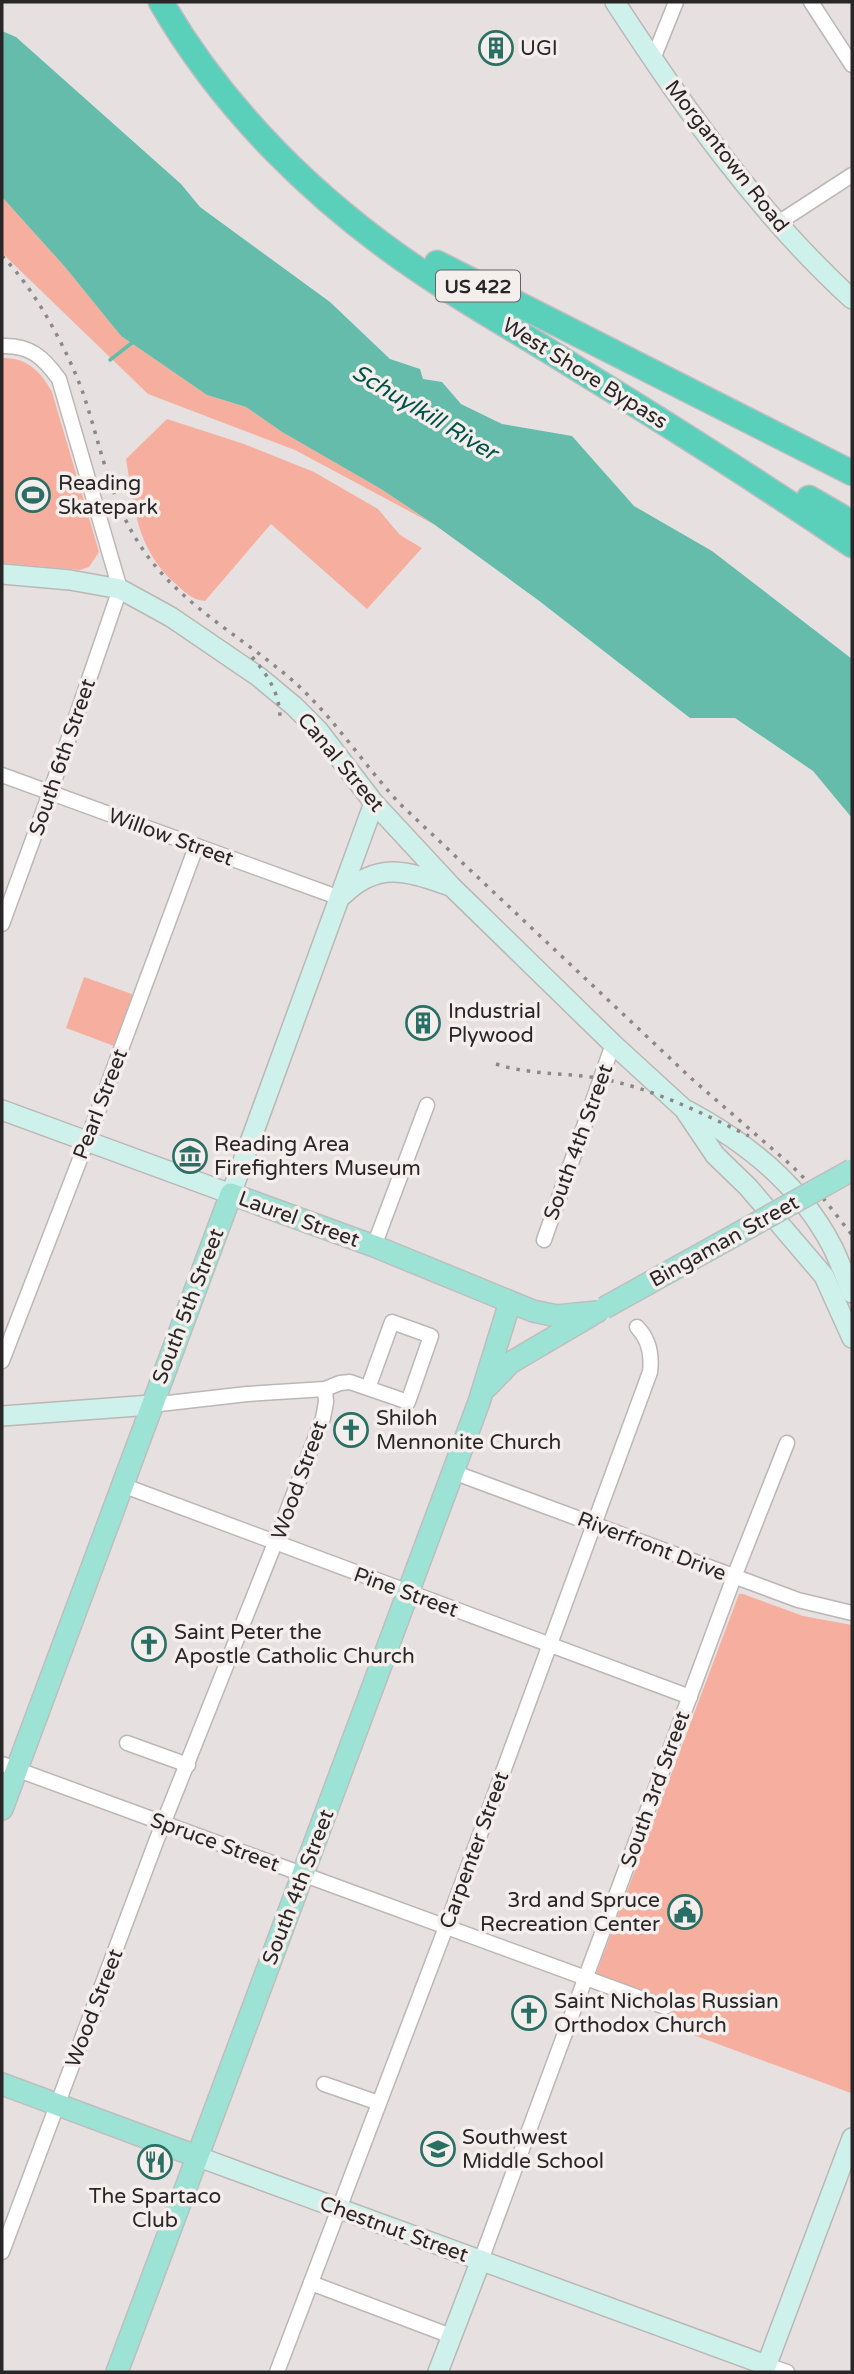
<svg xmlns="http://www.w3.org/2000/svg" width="854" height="2374" viewBox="0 0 854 2374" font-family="'Varela Round',sans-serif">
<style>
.green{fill:#f6af9e}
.water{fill:#66bcab}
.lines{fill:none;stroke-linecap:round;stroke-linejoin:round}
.stream{stroke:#66bcab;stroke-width:3.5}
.street-casing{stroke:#bcb7b6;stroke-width:17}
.secondary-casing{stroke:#bcb7b6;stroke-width:22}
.primary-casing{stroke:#bebebe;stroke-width:24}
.highway-casing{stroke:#bebebe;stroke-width:27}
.street{stroke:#fff;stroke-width:14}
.secondary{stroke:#cef1eb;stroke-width:19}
.primary{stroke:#9ce3d6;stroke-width:21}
.highway{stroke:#5ad0bb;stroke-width:24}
.rail{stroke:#8b8887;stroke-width:3.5;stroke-dasharray:3.5 7;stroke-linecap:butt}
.primary-bridge-casing{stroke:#bebebe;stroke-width:24;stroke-linecap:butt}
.primary-bridge{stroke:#9ce3d6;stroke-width:21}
.labels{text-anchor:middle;stroke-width:7;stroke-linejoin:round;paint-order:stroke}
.shield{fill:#f4eeed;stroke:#656262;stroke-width:2}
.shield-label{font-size:19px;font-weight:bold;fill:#282626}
.poi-label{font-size:21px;fill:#282626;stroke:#f4eeed;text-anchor:start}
.street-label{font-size:21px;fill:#282626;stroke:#f4eeed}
.water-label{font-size:23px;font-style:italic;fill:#005146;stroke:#f4eeed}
</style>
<rect width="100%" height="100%" fill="#e6e1e0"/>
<g class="green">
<polygon points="2,197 65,267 121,336 207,395 246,407 282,432 381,489 435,525 295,450 148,394 2,253"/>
<path d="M 2,358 C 27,357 41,372 52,392 L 99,552 L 89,567 L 80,570 L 2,563 Z"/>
<path d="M 167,419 L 244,444 L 314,472 L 378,509 L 400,535 L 422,548 L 367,609 L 271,524 L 205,601 C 192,600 186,593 177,585 C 137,551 134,508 126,459 Z"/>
<polygon points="84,977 132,994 133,997 114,1046 66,1028"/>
<polygon points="739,1594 743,1594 803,1616 852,1625 851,2093 669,2026 671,2001 596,1974"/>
</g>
<polygon class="water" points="2,31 16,37 181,184 200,207 330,302 390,359 420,369 423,379 442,382 461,404 502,424 572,436 634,506 712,551 852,659 852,818 813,771 735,718 690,718 538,600 435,525 381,489 282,432 246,407 207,395 121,336 65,267 2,197"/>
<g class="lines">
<polyline class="stream" points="110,360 133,342"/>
<g class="street-casing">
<g id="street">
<polyline points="811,2 852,65"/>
<polyline points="653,59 676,2"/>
<polyline points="778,223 852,175"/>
<path d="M 2,346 C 30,345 43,357 59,379 L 120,589 L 50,793 L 2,924"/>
<polyline points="2,775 340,898"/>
<polyline points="544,1240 613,1044"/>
<polyline points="374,1246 427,1105"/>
<polyline points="2,1361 87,1141 196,847"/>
<polyline points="151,1405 247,1394 325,1389 340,1383 350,1382 408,1402 431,1336 392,1322 368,1388"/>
<polyline points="453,1472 798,1600 852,1613"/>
<polyline points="122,1485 690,1697"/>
<polyline points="127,1743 188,1765"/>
<polyline points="2,1764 665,2007"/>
<polyline points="324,2084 379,2103"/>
<polyline points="2,2252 157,1839 275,1543 323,1418 326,1402 325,1389"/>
<polyline points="481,2260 734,1577 787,1443"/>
<polyline points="311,2283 451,2336"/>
<polyline points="766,2365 787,2372"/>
<path d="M 277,2372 L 446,1927 L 650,1372 C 652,1356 649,1339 637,1327"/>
</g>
</g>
<g class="secondary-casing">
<g id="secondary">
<path d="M 615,2 C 684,108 758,213 852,299"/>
<polyline points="2,574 70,580 120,589 171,617 259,677 294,706 318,730 374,803 452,887 613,1044 684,1109 715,1155 748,1187 824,1276 852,1338"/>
<path d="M 343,895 C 378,861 406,871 447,885"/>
<polyline points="2,1110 231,1194 374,803"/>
<path d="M 688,1111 C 748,1143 802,1187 833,1248 C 840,1263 846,1278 852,1293"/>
<polyline points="2,1416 151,1405"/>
<polyline points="196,2156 766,2365"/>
<polyline points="438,2372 481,2260"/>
<polyline points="764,2372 852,2138"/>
</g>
</g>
<g class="primary-casing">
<g id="primary">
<polyline points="488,1386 510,1363 590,1316"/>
<polyline points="2,1809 231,1194 374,1246 533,1311 557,1316 597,1312"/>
<polyline points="2,2084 196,2156"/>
<polyline points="117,2372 453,1472 479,1402 510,1302"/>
</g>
</g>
<g class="highway-casing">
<g id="highway">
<path d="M 161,2 C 224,111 318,203 423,273 C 473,307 526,336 576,368 C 669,425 762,484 852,545"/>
<polyline points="437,263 852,473"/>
<polyline points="809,498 852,523"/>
</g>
</g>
<use href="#street" class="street"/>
<use href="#secondary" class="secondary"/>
<use href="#primary" class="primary"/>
<use href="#highway" class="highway"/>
<g class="rail">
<path d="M 2,256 C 35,289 67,349 83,393 C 100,443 109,497 138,542 C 175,602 240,635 292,680 C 333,716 363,764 400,804 L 692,1079 L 792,1166 L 819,1193 L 852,1235"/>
<path d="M 252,657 C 268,675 280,694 280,719"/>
<path d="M 496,1064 C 533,1076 571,1072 608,1080 C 658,1091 704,1114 749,1136"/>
</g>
<g class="primary-bridge-casing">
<polyline id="primary-bridge" points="604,1308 852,1170"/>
</g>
<use href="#primary-bridge" class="primary-bridge"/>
</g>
<defs>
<g id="building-ring" transform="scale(1.75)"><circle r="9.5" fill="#f4eeed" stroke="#2a6f63" stroke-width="1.5"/><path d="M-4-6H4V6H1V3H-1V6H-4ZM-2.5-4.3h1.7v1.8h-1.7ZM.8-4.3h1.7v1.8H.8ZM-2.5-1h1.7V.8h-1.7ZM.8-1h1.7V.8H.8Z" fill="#2a6f63"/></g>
<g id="stadium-ring" transform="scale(1.75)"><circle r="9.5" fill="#f4eeed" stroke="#2a6f63" stroke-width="1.5"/><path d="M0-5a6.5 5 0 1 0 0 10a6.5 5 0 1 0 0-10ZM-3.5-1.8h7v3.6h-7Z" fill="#2a6f63"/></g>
<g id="museum-ring" transform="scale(1.75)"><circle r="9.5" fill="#f4eeed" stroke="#2a6f63" stroke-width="1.5"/><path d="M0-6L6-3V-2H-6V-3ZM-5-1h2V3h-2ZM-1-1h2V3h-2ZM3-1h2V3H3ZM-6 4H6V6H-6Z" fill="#2a6f63"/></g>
<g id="church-ring" transform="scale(1.75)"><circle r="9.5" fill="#f4eeed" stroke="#2a6f63" stroke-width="1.5"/><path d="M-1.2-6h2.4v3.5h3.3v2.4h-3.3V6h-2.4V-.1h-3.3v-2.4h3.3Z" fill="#2a6f63"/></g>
<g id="civic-ring" transform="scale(1.75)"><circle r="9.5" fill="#f4eeed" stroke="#2a6f63" stroke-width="1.5"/><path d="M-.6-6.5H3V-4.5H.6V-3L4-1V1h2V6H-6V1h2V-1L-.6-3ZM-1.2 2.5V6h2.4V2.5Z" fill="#2a6f63"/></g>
<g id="school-ring" transform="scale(1.75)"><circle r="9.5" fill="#f4eeed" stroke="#2a6f63" stroke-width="1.5"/><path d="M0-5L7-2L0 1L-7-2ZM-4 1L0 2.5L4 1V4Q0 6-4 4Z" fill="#2a6f63"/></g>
<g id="restaurant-ring" transform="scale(1.75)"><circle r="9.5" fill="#f4eeed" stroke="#2a6f63" stroke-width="1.5"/><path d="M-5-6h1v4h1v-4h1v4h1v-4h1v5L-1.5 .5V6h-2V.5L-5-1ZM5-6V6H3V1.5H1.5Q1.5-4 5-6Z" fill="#2a6f63"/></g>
</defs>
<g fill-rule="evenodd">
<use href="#building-ring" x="496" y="48"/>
<use href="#stadium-ring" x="33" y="495"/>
<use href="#building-ring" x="423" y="1023"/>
<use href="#museum-ring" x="190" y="1156"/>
<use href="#church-ring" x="351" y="1430"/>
<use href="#church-ring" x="149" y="1644"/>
<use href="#civic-ring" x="685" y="1912"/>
<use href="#church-ring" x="529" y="2013"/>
<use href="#school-ring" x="438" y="2149"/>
<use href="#restaurant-ring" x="155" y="2162"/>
</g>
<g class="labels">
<rect class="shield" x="436" y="270.5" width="84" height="31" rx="5"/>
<g class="shield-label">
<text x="478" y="293">US 422</text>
</g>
<g class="poi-label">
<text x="520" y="55">UGI</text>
<text x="58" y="490">Reading<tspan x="58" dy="24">Skatepark</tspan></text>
<text x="448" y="1018">Industrial<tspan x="448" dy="24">Plywood</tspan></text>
<text x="214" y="1151">Reading Area<tspan x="214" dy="24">Firefighters Museum</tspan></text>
<text x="376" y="1425">Shiloh<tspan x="376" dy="24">Mennonite Church</tspan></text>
<text x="174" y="1639">Saint Peter the<tspan x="174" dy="24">Apostle Catholic Church</tspan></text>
<text x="660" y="1907" text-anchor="end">3rd and Spruce<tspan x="660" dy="24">Recreation Center</tspan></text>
<text x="554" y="2008">Saint Nicholas Russian<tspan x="554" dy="24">Orthodox Church</tspan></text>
<text x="462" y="2144">Southwest<tspan x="462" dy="24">Middle School</tspan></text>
<text x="155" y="2203" text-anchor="middle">The Spartaco<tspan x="155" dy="24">Club</tspan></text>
</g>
<g class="street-label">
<text transform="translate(727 156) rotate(52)" y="7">Morgantown Road</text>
<text transform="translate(585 373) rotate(32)" y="7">West Shore Bypass</text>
<text transform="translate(62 757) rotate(-71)" y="7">South 6th Street</text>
<text transform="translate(341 762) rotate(50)" y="7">Canal Street</text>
<text transform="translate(171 837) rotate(20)" y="7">Willow Street</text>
<text transform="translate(100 1104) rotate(-69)" y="7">Pearl Street</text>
<text transform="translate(578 1142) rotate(-70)" y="7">South 4th Street</text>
<text transform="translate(299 1219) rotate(20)" y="7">Laurel Street</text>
<text transform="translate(724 1241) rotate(-29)" y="7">Bingaman Street</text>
<text transform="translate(188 1306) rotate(-69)" y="7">South 5th Street</text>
<text transform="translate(299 1480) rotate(-70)" y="7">Wood Street</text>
<text transform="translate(652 1546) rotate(21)" y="7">Riverfront Drive</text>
<text transform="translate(406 1592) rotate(20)" y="7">Pine Street</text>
<text transform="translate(655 1789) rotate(-70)" y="7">South 3rd Street</text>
<text transform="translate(215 1842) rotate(20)" y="7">Spruce Street</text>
<text transform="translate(474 1850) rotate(-70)" y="7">Carpenter Street</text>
<text transform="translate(298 1887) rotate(-69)" y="7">South 4th Street</text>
<text transform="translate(94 2008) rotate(-69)" y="7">Wood Street</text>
<text transform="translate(394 2229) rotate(20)" y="7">Chestnut Street</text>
</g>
<g class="water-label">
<text transform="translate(425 412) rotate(31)" y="8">Schuylkill River</text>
</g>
</g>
<rect width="854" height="2374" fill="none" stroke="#282626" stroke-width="7"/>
</svg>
